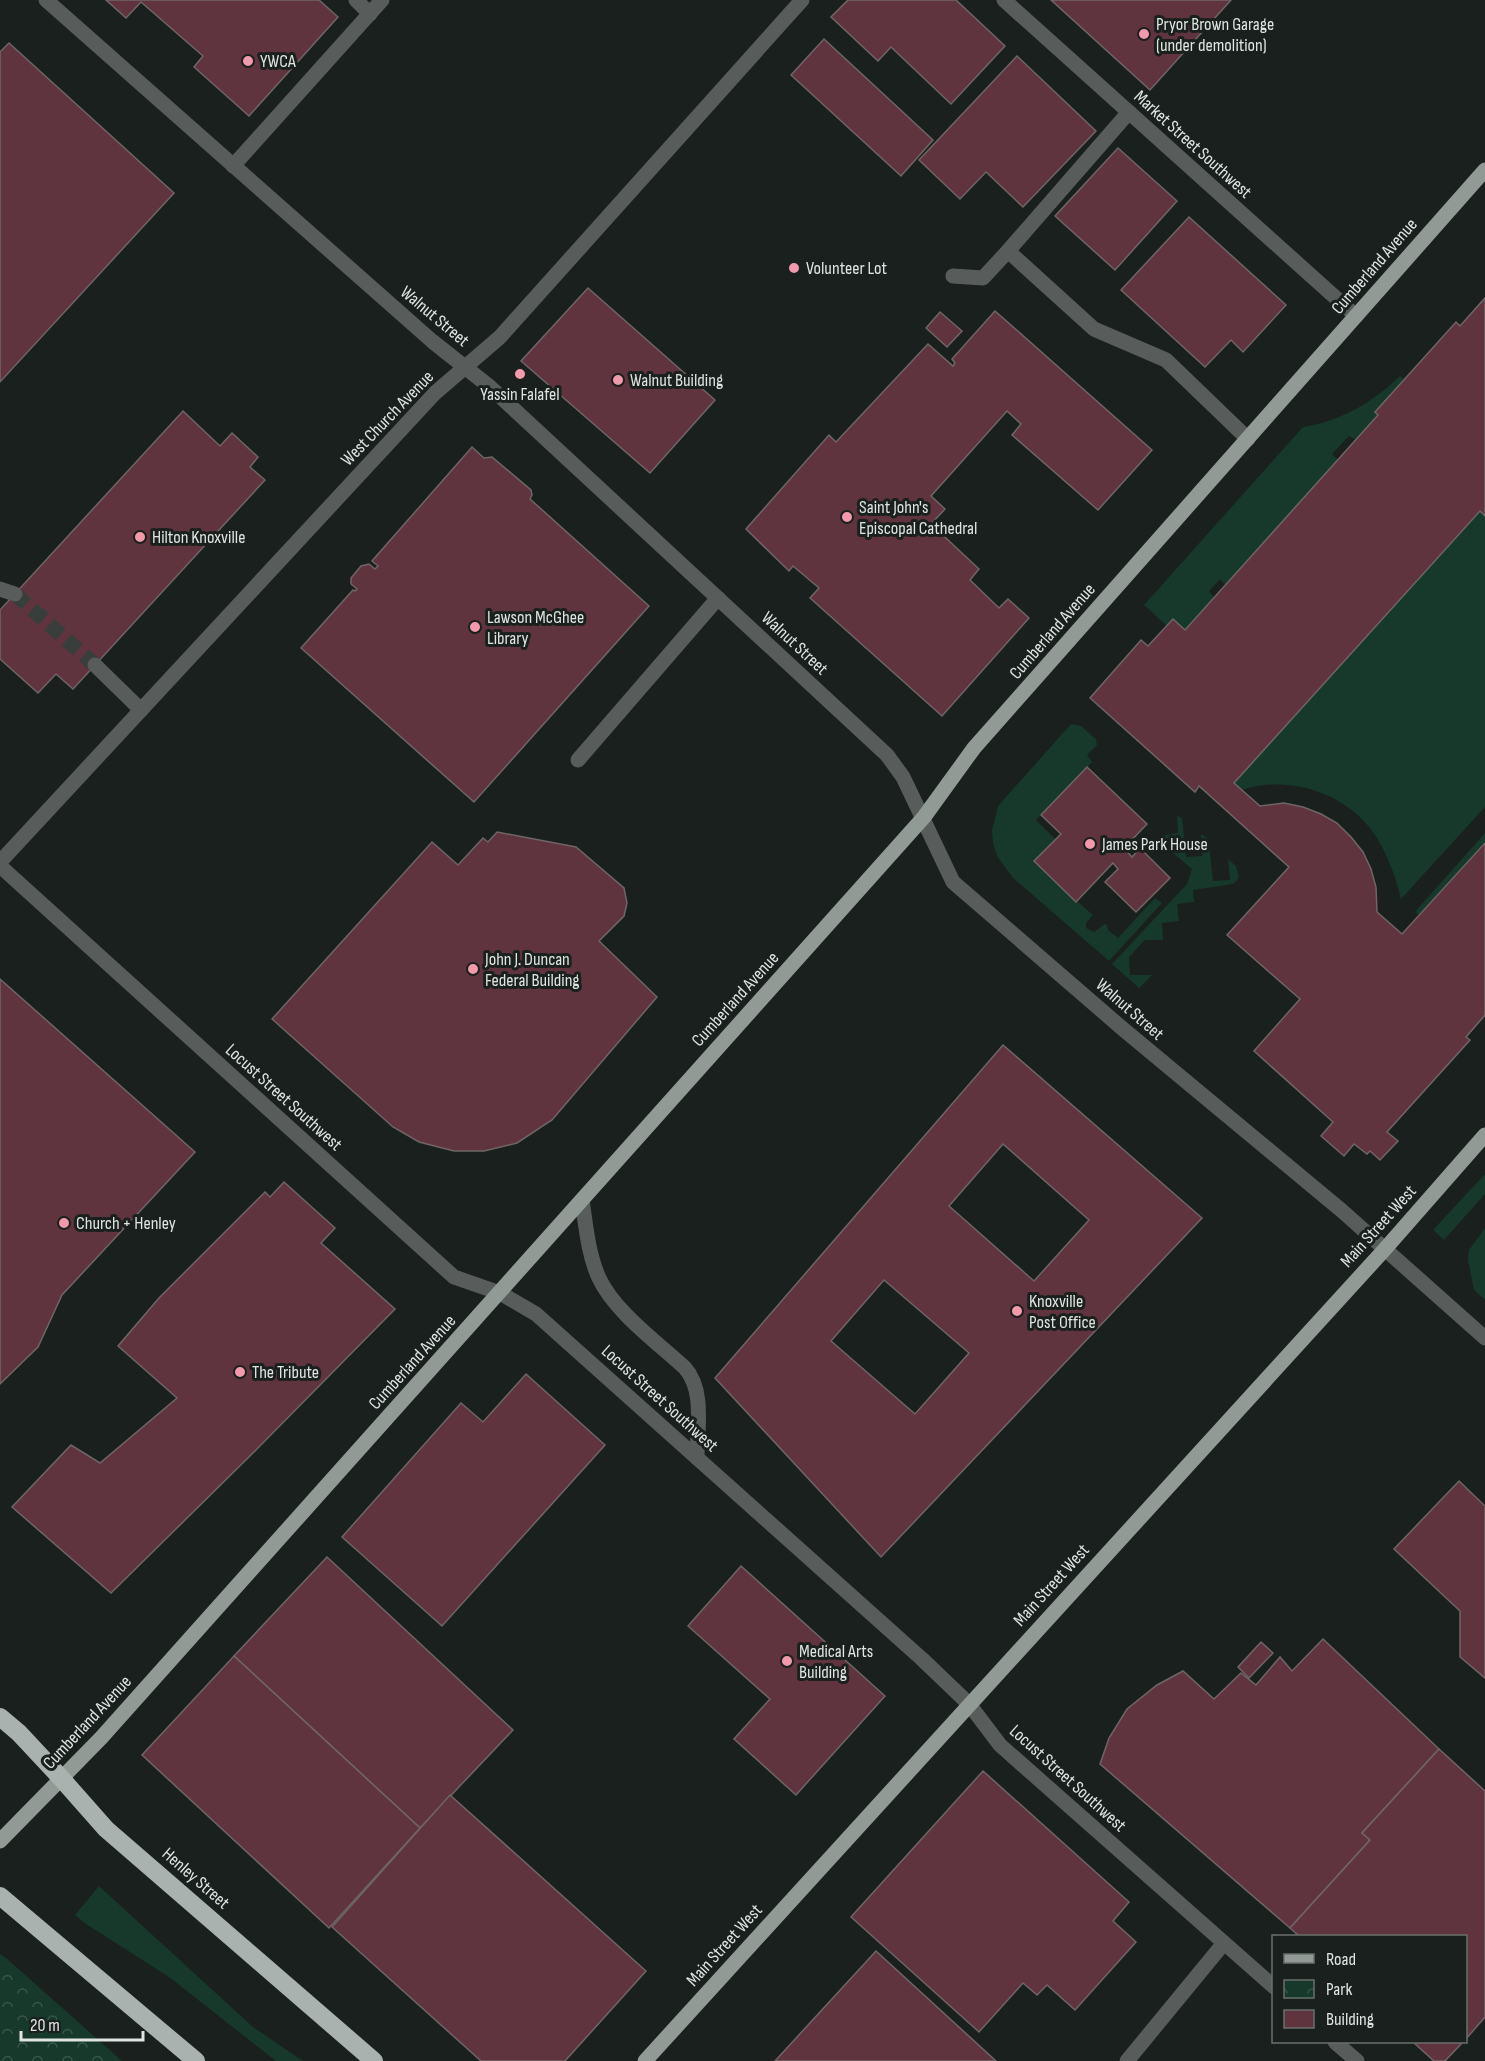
<svg xmlns="http://www.w3.org/2000/svg" width="1485" height="2061" viewBox="0 0 1485 2061" font-family="'Sofia Sans Condensed',sans-serif">
<style>
.grass{fill:#16392b}
.park{fill:url(#park-crowns)}
.building{fill:#60343e;stroke:#6f6567;stroke-width:1.5;fill-rule:evenodd}
.lines{fill:none;stroke-linecap:round;stroke-linejoin:round}
.minor-tunnel{stroke:#373e3b;stroke-width:15;stroke-dasharray:15 8;stroke-linecap:butt}
.minor{stroke:#585c5a;stroke-width:15}
.major{stroke:#929a96;stroke-width:15}
.highway{stroke:#a9b2ae;stroke-width:18}
.poi-dot{fill:#f29aac;stroke:#19201d;stroke-width:2}
.labels{text-anchor:middle;stroke-width:6;stroke-linejoin:round;paint-order:stroke}
.poi-label{font-size:18px;fill:#e0e5e2;stroke:#19201d;text-anchor:start}
.street-label{font-size:18px;fill:#e0e5e2;stroke:#19201d}
</style>
<defs>
<pattern id="park-crowns" width="20" height="18" patternUnits="userSpaceOnUse" patternTransform="scale(1.5)"><rect width="20" height="18" fill="#16392b"/><path d="M2 6a3 3 0 1 1 6 0M12 15a3 3 0 1 1 6 0" fill="none" stroke="#385649"/></pattern>
</defs>
<rect width="100%" height="100%" fill="#19201d"/>
<g class="grass">
<path d="M 1400,376 L 1404,379 L 1375,412 L 1378,415 L 1356,440 L 1349,436 L 1332,454 L 1338,460 L 1225,585 L 1220,579 L 1209,591 L 1214,598 L 1185,630 L 1173,619 L 1167,626 L 1144,605 L 1303,427 C 1341,421 1372,403 1400,376 Z"/>
<path d="M 1480,511 L 1485,516 L 1485,807 L 1401,899 C 1396,878 1388,856 1377,838 C 1350,794 1290,774 1242,790 L 1234,783 Z"/>
<polygon points="1071,724 1081,726 1096,739 1097,745 1087,755 1092,762 1036,820 1055,839 1034,861 1076,902 1077,901 1093,915 1086,923 1086,928 1094,932 1105,924 1107,925 1108,930 1118,938 1155,898 1162,903 1109,961 1013,878 997,856 993,843 992,830 998,806"/>
<polygon points="1177,816 1182,818 1186,857 1202,856 1201,835 1203,835 1208,839 1209,844 1213,881 1230,880 1228,859 1236,866 1239,878 1233,884 1193,890 1194,902 1177,904 1179,921 1162,923 1163,940 1145,940 1129,957 1130,975 1152,975 1139,988 1112,964 1187,884 1192,869 1161,843 1160,836 1178,833"/>
<polygon points="1485,833 1485,843 1419,915 1415,912"/>
<polygon points="1485,1174 1485,1194 1444,1240 1433,1230"/>
<polygon points="1485,1228 1485,1300 1474,1290 1468,1260 1469,1250"/>
<polygon points="99,1886 253,2027 303,2061 276,2061 169,1977 86,1924 75,1915"/>
</g>
<polygon class="park" points="0,1954 6,1958 122,2061 0,2061"/>
<g class="building">
<polygon points="106,0 319,0 338,17 249,116 194,67 203,56 141,2 126,18"/>
<polygon points="848,0 956,0 1005,46 951,104 891,47 878,61 831,17"/>
<polygon points="1051,0 1231,0 1150,90"/>
<polygon points="824,39 933,140 901,176 791,75"/>
<polygon points="9,43 174,193 0,382 0,52"/>
<polygon points="1017,56 1096,131 1023,207 986,172 960,199 919,160"/>
<polygon points="1118,148 1177,201 1115,270 1055,216"/>
<polygon points="1189,217 1286,305 1243,352 1231,340 1205,367 1121,290"/>
<polygon points="588,288 715,400 650,473 521,361"/>
<polygon points="1485,298 1485,516 1480,511 1234,783 1260,806 1284,803 1303,807 1321,814 1337,823 1351,837 1363,852 1371,869 1376,887 1377,912 1402,934 1485,843 1485,1015 1466,1037 1470,1040 1387,1132 1398,1141 1380,1160 1370,1151 1367,1154 1354,1144 1344,1156 1321,1136 1333,1122 1254,1051 1300,999 1227,935 1289,867 1199,786 1195,792 1090,698 1141,640 1148,646 1173,619 1185,630 1378,415 1375,412 1456,322 1460,326"/>
<polygon points="995,311 1152,450 1098,510 1012,435 1021,424 1007,411 931,496 945,509 931,524 979,569 970,580 999,608 1008,599 1029,618 942,716 810,598 819,588 793,566 789,571 746,529 829,435 836,442 928,344 953,366 955,363 952,359"/>
<polygon points="940,312 962,331 947,347 926,328"/>
<polygon points="183,411 220,446 232,433 258,457 250,467 265,480 73,689 56,674 38,693 0,659 0,610"/>
<polygon points="472,447 484,458 492,457 531,490 532,495 530,499 649,606 474,802 301,648 353,590 355,591 357,589 351,584 351,578 361,566 369,564 375,569 378,566 372,561"/>
<polygon points="1087,767 1147,824 1124,848 1132,857 1140,848 1170,878 1136,912 1105,882 1118,869 1113,863 1076,902 1034,861 1061,834 1041,815"/>
<polygon points="497,832 576,847 624,888 627,903 624,916 599,941 657,997 552,1120 517,1143 484,1151 454,1151 419,1142 393,1127 272,1019 432,842 458,865 483,838 488,842"/>
<polygon points="0,979 195,1152 62,1295 38,1347 0,1384"/>
<path d="M 1003,1045 L 1202,1218 L 881,1557 L 715,1378 ZM 1003,1144 L 1089,1220 L 1034,1281 L 949,1206 ZM 884,1280 L 969,1353 L 915,1414 L 831,1341 Z"/>
<polygon points="284,1182 335,1228 321,1243 395,1309 254,1452 111,1593 12,1507 71,1445 100,1463 177,1398 118,1346 159,1298 265,1192 270,1197"/>
<polygon points="526,1374 605,1445 442,1626 342,1537 461,1403 483,1422"/>
<polygon points="1459,1481 1485,1506 1485,1678 1460,1657 1460,1611 1394,1549"/>
<polygon points="327,1557 513,1730 420,1828 234,1656"/>
<polygon points="741,1566 885,1696 796,1795 734,1739 770,1699 688,1626"/>
<polygon points="1323,1639 1439,1749 1362,1833 1370,1840 1290,1928 1100,1764 1109,1738 1127,1709 1157,1685 1183,1671 1214,1699 1241,1673 1256,1685 1280,1657 1292,1671"/>
<polygon points="1261,1642 1273,1653 1249,1678 1238,1667"/>
<polygon points="234,1656 420,1828 329,1928 142,1755"/>
<polygon points="1439,1749 1485,1791 1485,2017 1466,2039 1466,1936 1299,1936 1290,1928 1370,1840 1362,1833"/>
<polygon points="983,1771 1129,1902 1113,1921 1136,1942 1075,2010 1047,1985 1037,1995 1023,1983 979,2032 851,1917"/>
<polygon points="450,1795 646,1971 565,2061 481,2061 332,1927"/>
<polygon points="876,1951 996,2061 775,2061"/>
<polygon points="1413,2042 1463,2042 1445,2061 1434,2061"/>
</g>
<g class="lines">
<polyline class="minor-tunnel" points="15,594 95,665"/>
<g class="minor">
<polyline points="46,0 432,341 490,387 887,755 903,777 953,882 1123,1029 1341,1210 1485,1338"/>
<polyline points="356,0 370,14"/>
<polyline points="1004,0 1356,316"/>
<polyline points="1129,112 1008,251 1094,329 1166,360 1248,439"/>
<polyline points="233,166 382,0"/>
<polyline points="953,276 983,278 1008,251"/>
<polyline points="0,589 15,594"/>
<polyline points="95,665 141,710"/>
<polyline points="578,760 718,598"/>
<polyline points="0,862 435,393 500,337 802,0"/>
<polyline points="0,866 454,1277 500,1293 536,1314 922,1659 969,1704 1000,1745 1274,1987"/>
<path d="M 582,1200 C 586,1226 588,1254 599,1278 C 614,1311 658,1343 685,1368 C 705,1390 697,1430 697,1458"/>
<polyline points="1335,2042 1357,2061"/>
<polyline points="1127,2061 1224,1943"/>
</g>
<g class="major">
<polyline points="0,1841 101,1738 924,817 974,748 1485,170"/>
<polyline points="645,2061 1385,1249 1485,1135"/>
</g>
<g class="highway">
<polyline points="0,1717 19,1733 61,1778 106,1829 374,2061"/>
<polyline points="0,1896 196,2061"/>
</g>
</g>
<g class="poi-dot">
<circle cx="1144" cy="34" r="6"/>
<circle cx="248" cy="61" r="6"/>
<circle cx="794" cy="268" r="6"/>
<circle cx="520" cy="374" r="6"/>
<circle cx="618" cy="380" r="6"/>
<circle cx="847" cy="517" r="6"/>
<circle cx="140" cy="537" r="6"/>
<circle cx="475" cy="627" r="6"/>
<circle cx="1090" cy="844" r="6"/>
<circle cx="473" cy="969" r="6"/>
<circle cx="64" cy="1223" r="6"/>
<circle cx="1017" cy="1311" r="6"/>
<circle cx="240" cy="1372" r="6"/>
<circle cx="787" cy="1661" r="6"/>
</g>
<g class="labels">
<g class="poi-label">
<text x="1156" y="30">Pryor Brown Garage<tspan x="1156" dy="21">(under demolition)</tspan></text>
<text x="260" y="67">YWCA</text>
<text x="806" y="274">Volunteer Lot</text>
<text x="630" y="386">Walnut Building</text>
<text x="520" y="400" text-anchor="middle">Yassin Falafel</text>
<text x="859" y="513">Saint John's<tspan x="859" dy="21">Episcopal Cathedral</tspan></text>
<text x="152" y="543">Hilton Knoxville</text>
<text x="487" y="623">Lawson McGhee<tspan x="487" dy="21">Library</tspan></text>
<text x="1102" y="850">James Park House</text>
<text x="485" y="965">John J. Duncan<tspan x="485" dy="21">Federal Building</tspan></text>
<text x="76" y="1229">Church + Henley</text>
<text x="1029" y="1307">Knoxville<tspan x="1029" dy="21">Post Office</tspan></text>
<text x="252" y="1378">The Tribute</text>
<text x="799" y="1657">Medical Arts<tspan x="799" dy="21">Building</tspan></text>
</g>
<g class="street-label">
<text transform="translate(1193 144) rotate(42)" y="6">Market Street Southwest</text>
<text transform="translate(1374 266) rotate(-49)" y="6">Cumberland Avenue</text>
<text transform="translate(435 316) rotate(40)" y="6">Walnut Street</text>
<text transform="translate(387 418) rotate(-46)" y="6">West Church Avenue</text>
<text transform="translate(1052 631) rotate(-49)" y="6">Cumberland Avenue</text>
<text transform="translate(795 643) rotate(43)" y="6">Walnut Street</text>
<text transform="translate(735 999) rotate(-48)" y="6">Cumberland Avenue</text>
<text transform="translate(1130 1009) rotate(41)" y="6">Walnut Street</text>
<text transform="translate(284 1097) rotate(42)" y="6">Locust Street Southwest</text>
<text transform="translate(1378 1226) rotate(-48)" y="6">Main Street West</text>
<text transform="translate(412 1362) rotate(-48)" y="6">Cumberland Avenue</text>
<text transform="translate(660 1398) rotate(42)" y="6">Locust Street Southwest</text>
<text transform="translate(1051 1585) rotate(-48)" y="6">Main Street West</text>
<text transform="translate(87 1722) rotate(-47)" y="6">Cumberland Avenue</text>
<text transform="translate(1068 1778) rotate(42)" y="6">Locust Street Southwest</text>
<text transform="translate(196 1878) rotate(41)" y="6">Henley Street</text>
<text transform="translate(724 1945) rotate(-48)" y="6">Main Street West</text>
</g>
</g>
<rect x="1272" y="1935" width="195" height="108" fill="#19201d" stroke="#696f6c" stroke-width="1.5"/>
<rect x="1284" y="1954" width="30" height="9" fill="#929a96" stroke="#696f6c" stroke-width="1.5"/>
<text x="1326" y="1965" font-size="18" fill="#e0e5e2">Road</text>
<rect x="1284" y="1980" width="30" height="18" fill="url(#park-crowns)" stroke="#696f6c" stroke-width="1.5"/>
<text x="1326" y="1995" font-size="18" fill="#e0e5e2">Park</text>
<rect x="1284" y="2010" width="30" height="18" fill="#60343e" stroke="#696f6c" stroke-width="1.5"/>
<text x="1326" y="2025" font-size="18" fill="#e0e5e2">Building</text>
<path d="M21 2031v9h122v-9" fill="none" stroke="#e0e5e2" stroke-width="3"/>
<text x="30" y="2031" font-size="18" fill="#e0e5e2" stroke="#19201d" stroke-width="4.5" paint-order="stroke">20 m</text>
</svg>
